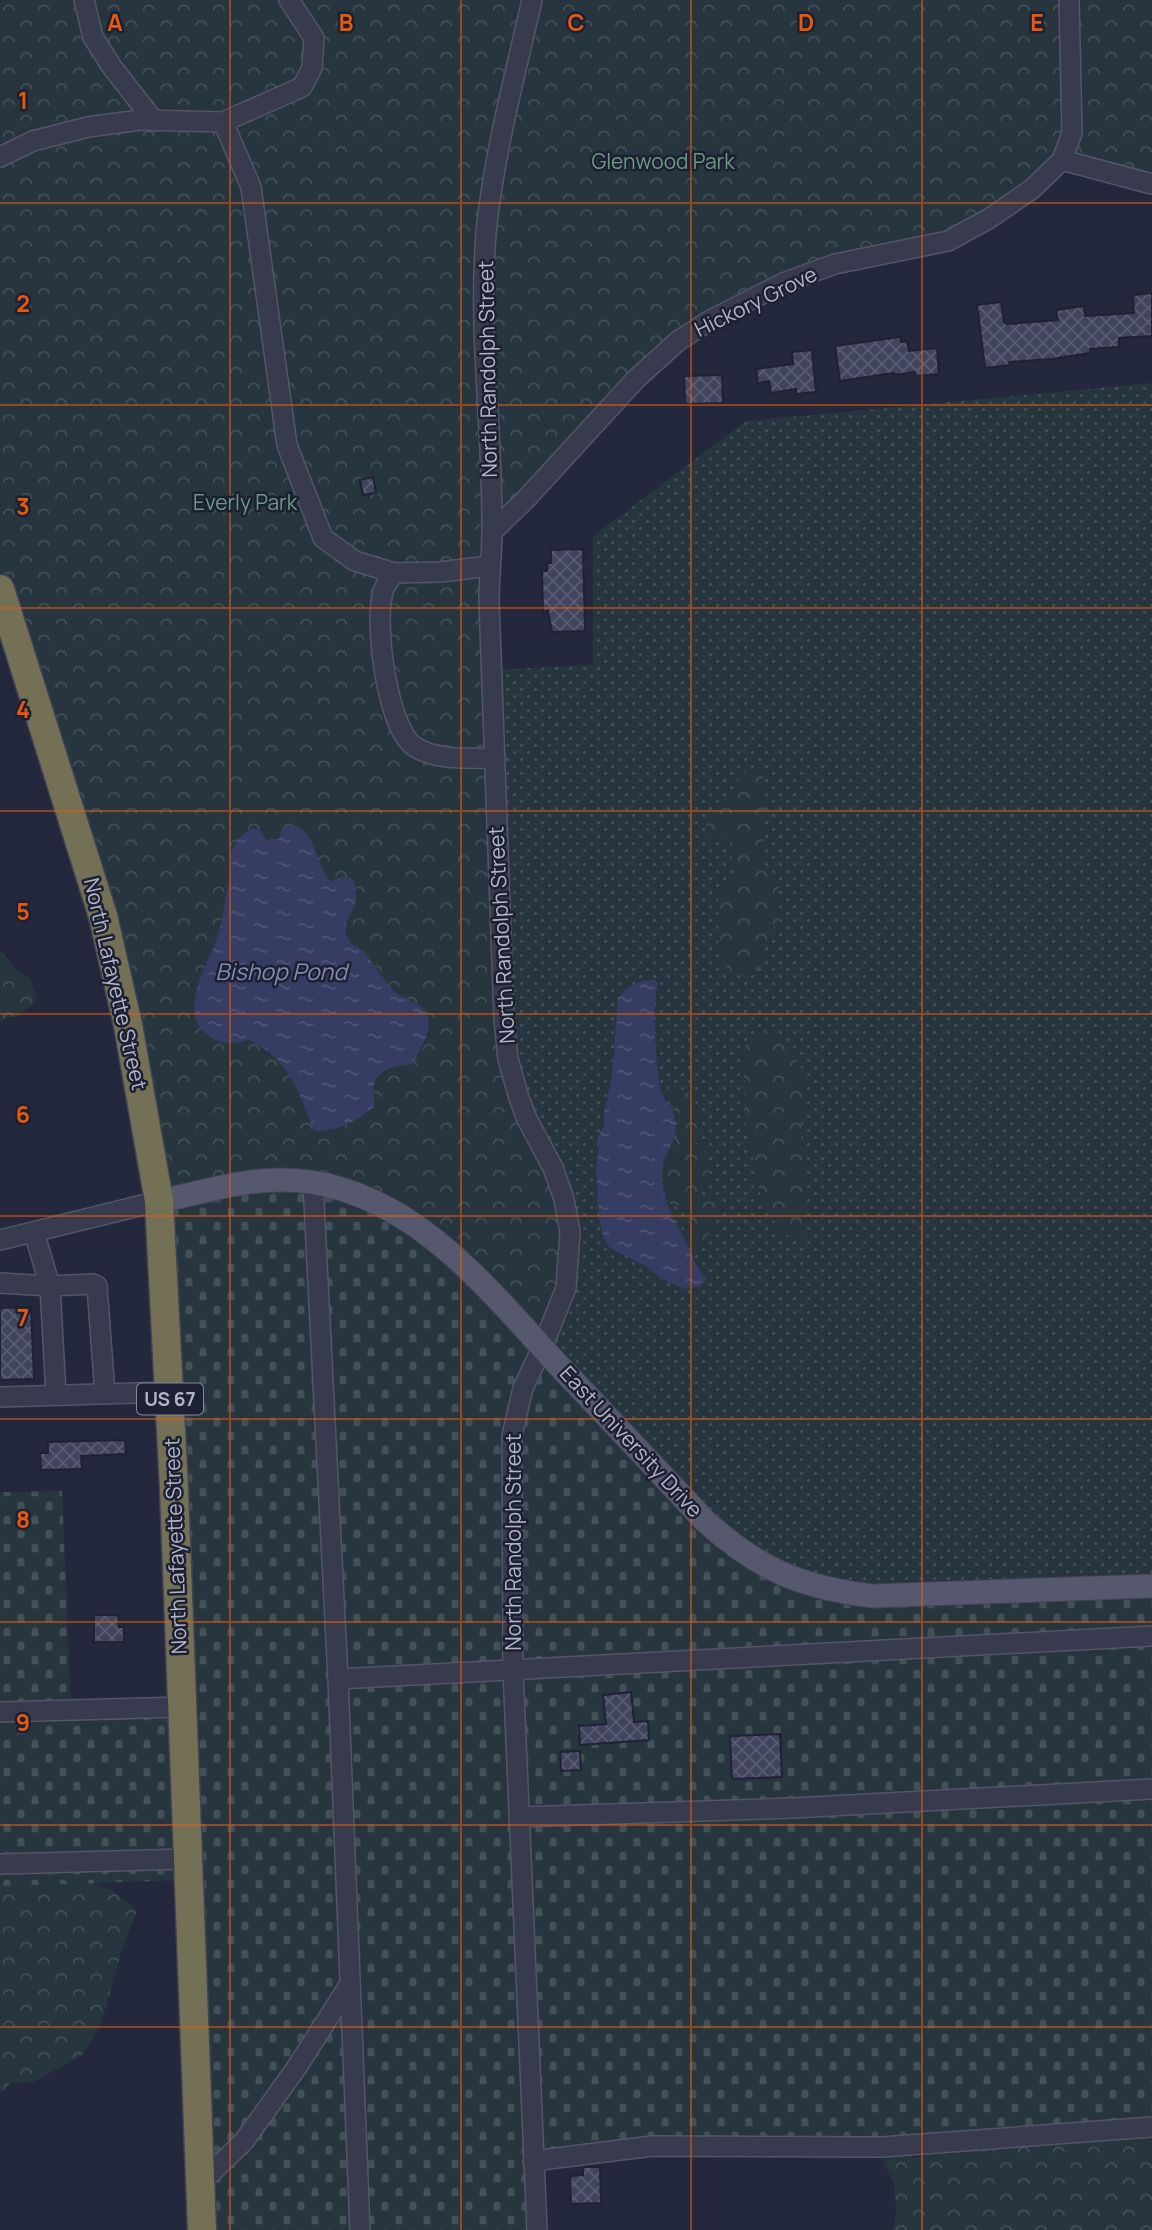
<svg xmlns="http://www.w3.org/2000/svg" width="1152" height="2230" viewBox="0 0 1152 2230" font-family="Manrope,sans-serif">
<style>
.grass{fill:url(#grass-dots)}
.forest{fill:url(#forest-crowns)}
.cemetery{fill:url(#cemetery-stones)}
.water{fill:url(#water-ripples)}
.building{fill:url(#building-cross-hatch);stroke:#1f2234;stroke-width:2}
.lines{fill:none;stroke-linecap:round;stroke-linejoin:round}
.minor-casing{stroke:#535668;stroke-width:22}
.major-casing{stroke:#414456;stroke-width:25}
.highway-casing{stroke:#404355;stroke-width:31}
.minor{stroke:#383b4d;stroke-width:19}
.major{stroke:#56596d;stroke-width:23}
.highway{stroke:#737055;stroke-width:28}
.grid{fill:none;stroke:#e8590c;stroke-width:2;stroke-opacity:0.55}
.labels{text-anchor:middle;stroke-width:5;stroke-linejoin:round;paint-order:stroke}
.shield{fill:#1d2032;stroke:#87899b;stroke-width:2}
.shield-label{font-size:19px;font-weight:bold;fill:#b4b6c8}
.park-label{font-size:21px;fill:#6b9983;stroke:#1d2032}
.street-label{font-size:21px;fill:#b4b6c8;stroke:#1d2032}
.water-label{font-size:23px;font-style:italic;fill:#848bb4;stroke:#1d2032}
.grid-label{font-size:23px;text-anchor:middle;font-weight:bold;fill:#e8590c;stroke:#1d2032;stroke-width:5;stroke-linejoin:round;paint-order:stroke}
</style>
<defs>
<pattern id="grass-dots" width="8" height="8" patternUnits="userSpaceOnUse" patternTransform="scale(1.75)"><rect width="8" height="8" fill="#26353e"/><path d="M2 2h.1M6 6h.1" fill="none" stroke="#435058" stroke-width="1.8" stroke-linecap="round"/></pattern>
<pattern id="forest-crowns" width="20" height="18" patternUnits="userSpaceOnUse" patternTransform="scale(1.75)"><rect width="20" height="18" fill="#26353e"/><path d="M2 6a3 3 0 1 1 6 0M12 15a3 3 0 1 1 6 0" fill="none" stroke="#435058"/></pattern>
<pattern id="cemetery-stones" width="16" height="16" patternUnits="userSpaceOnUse" patternTransform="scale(1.75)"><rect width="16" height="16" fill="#26353e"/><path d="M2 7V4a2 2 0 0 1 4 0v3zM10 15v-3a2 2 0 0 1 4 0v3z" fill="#435058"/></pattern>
<pattern id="water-ripples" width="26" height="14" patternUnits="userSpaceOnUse" patternTransform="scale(1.75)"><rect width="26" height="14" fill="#363c62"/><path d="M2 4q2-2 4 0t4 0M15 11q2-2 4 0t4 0" fill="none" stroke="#515677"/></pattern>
<pattern id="building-cross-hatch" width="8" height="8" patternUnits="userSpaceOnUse" patternTransform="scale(1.75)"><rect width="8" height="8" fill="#40445d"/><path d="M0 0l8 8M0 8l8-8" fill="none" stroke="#595d73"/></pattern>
</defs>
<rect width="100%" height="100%" fill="#24283d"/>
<polygon class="grass" points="1152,383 1152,1584 909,1595 766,1567 542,1348 519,1098 491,670 593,665 593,536 746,421"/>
<g class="forest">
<polygon points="0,0 1152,0 1152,184 1062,160 990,218 877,257 709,321 492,532 504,1019 570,1232 542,1348 159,1201 144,1108 0,586"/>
<path d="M 752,768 L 762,772 C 767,803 762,833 764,864 L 778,878 L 780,916 L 763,948 L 765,961 L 756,971 L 730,975 C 710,943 723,926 717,893 L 734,876 L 730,840 L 706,837 C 703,816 718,807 734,796 L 739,778 Z"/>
<polygon points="0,950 18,972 30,978 37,999 19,1017 9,1017 0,1021"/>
<path d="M 770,1027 C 784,1042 801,1061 806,1081 C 810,1097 802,1108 801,1124 C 800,1139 804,1152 806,1167 C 809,1188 807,1216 802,1237 L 793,1238 L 781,1232 L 761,1199 L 745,1121 L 745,1085 L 741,1053 L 749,1039 Z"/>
<polygon points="675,1086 693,1095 701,1122 695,1143 703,1148 711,1164 701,1197 723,1198 722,1211 701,1247 690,1246 687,1239 690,1214 685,1202 675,1207 668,1202 665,1168 669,1152 679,1133 677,1109 665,1098 665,1090"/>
<polygon points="62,1872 113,1891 137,1911 122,1950 101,2024 82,2055 34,2082 11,2083 0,2093 0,1875"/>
<polygon points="1152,2127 1152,2230 893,2230 896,2210 894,2183 883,2162 894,2145 911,2150 912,2158 963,2147"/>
</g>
<polygon class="cemetery" points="276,1179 405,1219 705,1521 828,1589 1152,1584 1152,2127 534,2161 537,2230 202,2230 189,1880 0,1886 0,1492 62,1491 71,1709 182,1707 159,1201"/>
<g class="water">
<path d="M 290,825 C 318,829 314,866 331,882 C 339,876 345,874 354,880 C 355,885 356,891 356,896 C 357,909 341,921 347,936 C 350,945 356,946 362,950 C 366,952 386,984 395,992 C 407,1002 429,1003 429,1023 C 429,1038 418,1049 414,1063 C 395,1067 376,1067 373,1090 C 373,1095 375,1103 374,1106 C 374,1108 368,1112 366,1113 C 350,1125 336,1130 316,1131 L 313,1129 C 298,1090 289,1059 249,1040 C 230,1044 220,1046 205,1033 C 175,1006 216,954 221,924 C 224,908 226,892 230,876 C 232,870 230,866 230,861 C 230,847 242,832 254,828 L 261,831 L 267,841 L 279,839 L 282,827 Z"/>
<path d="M 655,980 L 658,983 C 652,1004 655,1074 662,1094 C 664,1100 668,1103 673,1107 C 673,1116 677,1125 675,1134 C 672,1147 663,1156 662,1170 C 661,1198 674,1219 686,1242 C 693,1256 695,1268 707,1279 L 699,1287 L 684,1289 L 660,1278 L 647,1267 L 610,1248 L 604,1239 L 599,1219 L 596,1167 L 599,1150 L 597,1139 L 604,1125 L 604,1112 L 612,1077 L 618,998 L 628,987 L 643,981 Z"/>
</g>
<g class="building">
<polygon points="1152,293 1152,336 1119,338 1119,347 1090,349 1090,353 1052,359 1009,362 1010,365 985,368 977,305 1001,302 1004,322 1007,324 1058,320 1056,310 1084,306 1085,316 1134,313 1133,295"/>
<polygon points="900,337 901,342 907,341 909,351 937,348 939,374 915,376 915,372 894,375 894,373 840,381 835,346"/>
<polygon points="812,350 816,392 796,394 796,389 771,393 769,381 758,383 756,369 793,364 792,352"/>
<polygon points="722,375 723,403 685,404 684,376"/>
<polygon points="373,477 376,493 363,495 360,480"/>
<polygon points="583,549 585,631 552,632 548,611 543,612 542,571 547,571 547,563 551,563 551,550"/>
<polygon points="31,1307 34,1379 0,1380 0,1308"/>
<polygon points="125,1440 126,1454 81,1456 82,1469 41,1470 40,1453 48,1453 48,1442"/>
<polygon points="94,1615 118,1615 119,1627 124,1627 124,1642 94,1642"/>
<polygon points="631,1692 634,1722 648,1721 649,1740 580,1745 579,1726 606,1724 603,1695"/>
<polygon points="780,1734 782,1777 732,1779 730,1736"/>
<polygon points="580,1751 581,1770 561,1771 560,1752"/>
<polygon points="583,2167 600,2167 601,2203 571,2204 570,2176 583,2175"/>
</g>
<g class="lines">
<g class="minor-casing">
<g id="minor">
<polyline points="84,0 93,37 112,67 154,121"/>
<path d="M 532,0 C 515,75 493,158 486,234 C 478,333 493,432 492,531 C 492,554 489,577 489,600 L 504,1019 L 508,1059 L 519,1098 L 526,1117 L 553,1168 L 564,1199 L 570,1232 L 566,1288 L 542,1348 L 523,1388 L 512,1436 L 513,1670 L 537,2230"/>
<polyline points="223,122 251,187 287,445 323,538 355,561 394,573 440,572 489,566"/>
<polyline points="0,157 33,141 88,127 140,120 223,122 302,87 312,68 314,38 289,0"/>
<polyline points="1062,160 1152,184"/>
<polyline points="492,532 526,499 636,379 678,341 709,321 783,283 835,264 948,241 990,218 1032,189 1062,160 1072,133 1069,0"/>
<path d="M 394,573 C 390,579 384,586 383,592 C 374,623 387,729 415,747 C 438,761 468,758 495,758"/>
<polyline points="313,1183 338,1679 360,2230"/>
<polyline points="34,1232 50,1286 93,1284 97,1286 105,1394"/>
<polyline points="0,1240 159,1201"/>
<polyline points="0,1283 50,1286 56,1395"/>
<polyline points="0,1397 169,1392"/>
<polyline points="338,1679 1152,1636"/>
<polyline points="0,1712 182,1707"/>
<polyline points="520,1817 793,1808 1152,1789"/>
<polyline points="0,1864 188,1859"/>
<polyline points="533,2161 652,2146 882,2147 1152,2127"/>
<polyline points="200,2184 244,2141 297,2067 348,1987"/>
</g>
</g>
<g class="major-casing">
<path id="major" d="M 159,1201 C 211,1191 256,1174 310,1182 C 419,1198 490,1292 560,1367 C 609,1418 657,1470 705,1521 C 758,1569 802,1588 873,1596 L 1152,1586"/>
</g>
<g class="highway-casing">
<polyline id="highway" points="0,589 103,916 128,1025 159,1201 174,1488 202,2230"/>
</g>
<use href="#minor" class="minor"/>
<use href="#major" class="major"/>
<use href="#highway" class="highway"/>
</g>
<path class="grid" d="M 230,0 L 230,2230M 461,0 L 461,2230M 691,0 L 691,2230M 922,0 L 922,2230M 0,203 L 1152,203M 0,405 L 1152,405M 0,608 L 1152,608M 0,811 L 1152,811M 0,1014 L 1152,1014M 0,1216 L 1152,1216M 0,1419 L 1152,1419M 0,1622 L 1152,1622M 0,1825 L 1152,1825M 0,2027 L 1152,2027"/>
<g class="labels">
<rect class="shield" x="137" y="1383.5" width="66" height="31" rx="5"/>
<g class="shield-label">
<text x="170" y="1406">US 67</text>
</g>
<g class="park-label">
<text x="663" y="169">Glenwood Park</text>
<text x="245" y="510">Everly Park</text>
</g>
<g class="street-label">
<text transform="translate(756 302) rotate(-26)" y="7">Hickory Grove</text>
<text transform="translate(488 369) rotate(-91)" y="7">North Randolph Street</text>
<text transform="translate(502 935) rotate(-93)" y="7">North Randolph Street</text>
<text transform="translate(115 984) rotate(77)" y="7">North Lafayette Street</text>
<text transform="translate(631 1442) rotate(47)" y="7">East University Drive</text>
<text transform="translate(514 1542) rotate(-90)" y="7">North Randolph Street</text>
<text transform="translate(176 1546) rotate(-92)" y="7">North Lafayette Street</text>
</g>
<g class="water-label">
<text x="281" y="980">Bishop Pond</text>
</g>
</g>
<g class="grid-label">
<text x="115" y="31">A</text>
<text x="346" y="31">B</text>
<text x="576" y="31">C</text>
<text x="806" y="31">D</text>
<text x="1037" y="31">E</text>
<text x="23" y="109">1</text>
<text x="23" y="312">2</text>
<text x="23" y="515">3</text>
<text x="23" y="718">4</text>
<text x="23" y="920">5</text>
<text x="23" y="1123">6</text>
<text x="23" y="1326">7</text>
<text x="23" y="1528">8</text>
<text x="23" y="1731">9</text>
</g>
</svg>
